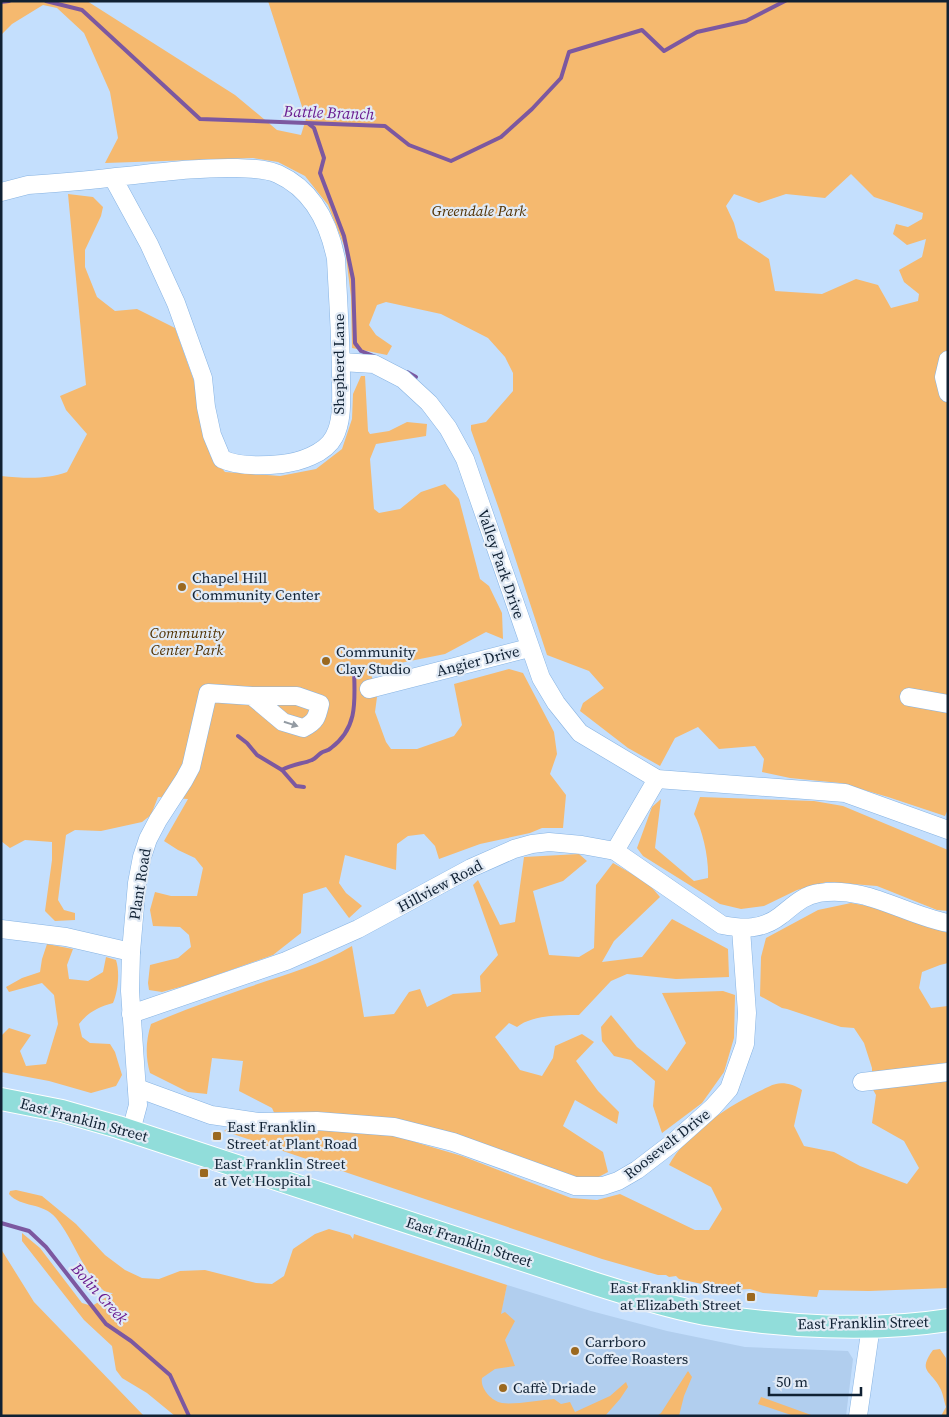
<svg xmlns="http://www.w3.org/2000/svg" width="949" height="1417" viewBox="0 0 949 1417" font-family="'Source Serif 4',serif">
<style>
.built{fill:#b1ceee}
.green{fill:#f5b96f;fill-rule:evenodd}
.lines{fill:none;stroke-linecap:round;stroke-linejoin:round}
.stream{stroke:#7c58a0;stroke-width:4}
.minor-casing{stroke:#87b3e2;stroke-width:19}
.major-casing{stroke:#fff;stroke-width:24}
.minor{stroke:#fff;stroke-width:18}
.major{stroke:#91ddda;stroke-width:22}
.oneway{fill:#939ba3}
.poi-dot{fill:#9b681e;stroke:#e1eaf5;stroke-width:2}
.labels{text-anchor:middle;stroke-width:4.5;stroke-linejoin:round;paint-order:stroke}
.park-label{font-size:15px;font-style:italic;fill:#513203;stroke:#e1eaf5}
.street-label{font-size:15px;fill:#102133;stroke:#e1eaf5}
.poi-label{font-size:15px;fill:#102133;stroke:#e1eaf5;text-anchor:start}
.water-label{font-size:16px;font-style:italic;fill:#6b1e92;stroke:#e1eaf5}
</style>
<rect width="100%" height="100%" fill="#c4dffd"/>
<polygon class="built" points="507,1285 591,1311 667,1331 745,1347 848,1351 853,1359 846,1416 469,1416 463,1413 492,1352"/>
<g class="green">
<path d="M 1,1 L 87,1 L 235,95 L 277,130 L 301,135 L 306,119 L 268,1 L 948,1 L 948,809 L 945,816 L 888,797 L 840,783 L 790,778 L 762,772 L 764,759 L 755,746 L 719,749 L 698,727 L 675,738 L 660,766 L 628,748 L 580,711 L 583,703 L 604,688 L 589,671 L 547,655 L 499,509 L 471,430 L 471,425 L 486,422 L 513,391 L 513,373 L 505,357 L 488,338 L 441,314 L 386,302 L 377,305 L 369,325 L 376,335 L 392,346 L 387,355 L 352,348 L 351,297 L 345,248 L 328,205 L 305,176 L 278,162 L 253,158 L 105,163 L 118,138 L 110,92 L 84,33 L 57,8 L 43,5 L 12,24 L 1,35 ZM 851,174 L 874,197 L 923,213 L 922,219 L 908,227 L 896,224 L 893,234 L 907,245 L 926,239 L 922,257 L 899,270 L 904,282 L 919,294 L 918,301 L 891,308 L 878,285 L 856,279 L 822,294 L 775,291 L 769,259 L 738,238 L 734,223 L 726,206 L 734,194 L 759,203 L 786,194 L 825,198 Z"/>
<path d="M 68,194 L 93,197 L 103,207 L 101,216 L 85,250 L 85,267 L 97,297 L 115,311 L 137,309 L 175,328 L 203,406 L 210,455 L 225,472 L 280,476 L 316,469 L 342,449 L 352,419 L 353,394 L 361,376 L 365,376 L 368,431 L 370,434 L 389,431 L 407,422 L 427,424 L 426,436 L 376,444 L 370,459 L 374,509 L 379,513 L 400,509 L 421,492 L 445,484 L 459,499 L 480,579 L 489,586 L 502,613 L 503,639 L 486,632 L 445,654 L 370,669 L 377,697 L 375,712 L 386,742 L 391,749 L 417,749 L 454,736 L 462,725 L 454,684 L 509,669 L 523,673 L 554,732 L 557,754 L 550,774 L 566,795 L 563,828 L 542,828 L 530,833 L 480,844 L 439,859 L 435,846 L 424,834 L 408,836 L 397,844 L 396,870 L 345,855 L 339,883 L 346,893 L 362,906 L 349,918 L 326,887 L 303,894 L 301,933 L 273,955 L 191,984 L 162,992 L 149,990 L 148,983 L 150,965 L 178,958 L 191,947 L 189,935 L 180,927 L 153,926 L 150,910 L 155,892 L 171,896 L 197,896 L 203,868 L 195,858 L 178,850 L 164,841 L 188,799 L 158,797 L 151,815 L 142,822 L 101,831 L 75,830 L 66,835 L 58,900 L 64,910 L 75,913 L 75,920 L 55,921 L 45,911 L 52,860 L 52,842 L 25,840 L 10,848 L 1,841 L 1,476 C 23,478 46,480 67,472 L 87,434 L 66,410 L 60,396 L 86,385 Z"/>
<path d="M 700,797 L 814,801 L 843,806 L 948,850 L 948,911 L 937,910 L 877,886 L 827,882 L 797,890 L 764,906 L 741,909 L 720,904 L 643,856 L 637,848 L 652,807 L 661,799 L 655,848 L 694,881 L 708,878 C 709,859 703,831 694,814 Z"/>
<path d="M 579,854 L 587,861 L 563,881 L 533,891 L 549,955 L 579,957 L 594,948 L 596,885 L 613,863 L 648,883 L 660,897 L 614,941 L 602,962 L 642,957 L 672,919 L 728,949 L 729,977 L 676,979 L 627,974 L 611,981 L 579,1015 C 560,1015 532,1015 517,1027 L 509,1023 L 495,1037 L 520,1070 L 542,1076 L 553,1058 L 555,1046 L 582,1034 L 594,1042 L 576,1061 L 598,1091 L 619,1112 L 617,1124 L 575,1100 L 563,1126 L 603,1152 L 608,1172 L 591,1181 L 574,1179 L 456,1134 L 401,1124 L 394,1134 L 418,1143 L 462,1156 L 571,1198 L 597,1200 L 620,1194 L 695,1230 L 709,1230 L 722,1209 L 711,1187 L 669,1165 C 685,1134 731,1104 762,1090 C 766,1088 771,1085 776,1084 C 784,1082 795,1085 802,1090 L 794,1126 L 804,1146 L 834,1152 L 860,1166 L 907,1184 L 919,1168 L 904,1141 L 872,1123 L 876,1095 L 872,1088 L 872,1068 L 864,1043 L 854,1028 L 841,1027 L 787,1009 L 782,1008 L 760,996 L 761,957 L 766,938 L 818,910 L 851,903 L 879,908 L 948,933 L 948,963 L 940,965 L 922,972 L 919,988 L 931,1008 L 948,1006 L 948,1288 L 869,1291 L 819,1290 L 817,1297 L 763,1293 L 750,1289 L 729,1290 L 679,1279 L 676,1276 L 669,1277 L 666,1275 L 658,1275 L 602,1259 L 224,1131 L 227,1129 L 252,1134 L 284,1135 L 272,1108 L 239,1091 L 243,1061 L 212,1058 L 207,1094 L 188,1092 L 150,1073 C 145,1056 146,1040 151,1024 C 183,1010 216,999 249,987 C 284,975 320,965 352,946 L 364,1017 L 394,1014 L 409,992 L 420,989 L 427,1007 L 453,994 L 481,992 L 480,976 L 498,955 L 473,885 L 478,880 L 500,925 L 515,922 L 524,857 Z"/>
<path d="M 47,944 L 73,949 L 67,965 L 69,979 L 88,981 L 103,972 L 106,957 L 116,960 C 120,972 118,992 113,1003 C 99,1007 88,1012 79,1024 L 82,1037 L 90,1043 L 110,1044 L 115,1052 L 122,1075 L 116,1086 L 91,1093 L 49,1081 L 1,1072 L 1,1036 L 9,1028 L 31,1035 L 20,1051 L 26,1066 L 46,1064 L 58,1024 L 54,995 L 42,983 L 9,992 L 6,987 L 22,978 L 40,972 L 42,959 Z"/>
<polygon points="723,991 735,995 734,1038 724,1072 702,1103 662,1133 653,1106 655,1081 631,1060 614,1056 602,1041 601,1027 611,1015 637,1047 667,1071 686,1043 662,993"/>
<path d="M 16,1190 L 42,1196 L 76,1224 L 105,1255 L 125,1270 L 142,1278 L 159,1279 L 180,1271 L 205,1270 L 256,1283 L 272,1284 L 284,1276 L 293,1249 L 315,1234 L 329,1229 L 350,1235 L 353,1239 L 354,1234 L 507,1285 L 501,1314 L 505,1312 L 515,1321 L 505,1340 L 515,1366 L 495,1369 L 482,1378 C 480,1388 491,1401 502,1403 C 513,1405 541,1400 554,1399 L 561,1404 L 570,1402 L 575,1412 L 610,1396 L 626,1382 L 628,1387 L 620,1399 L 605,1416 L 175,1416 L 147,1393 L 122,1378 L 116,1370 L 112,1346 L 84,1320 L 22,1241 L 22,1233 L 40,1248 L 82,1303 L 92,1306 L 113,1293 C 110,1293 105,1292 103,1290 C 82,1270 74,1240 56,1218 C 43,1202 21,1208 9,1194 L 10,1191 Z"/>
<polygon points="1,1249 34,1302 144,1416 1,1416"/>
<path d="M 940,1349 L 946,1358 L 948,1416 L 941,1416 L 946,1407 C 944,1401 943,1393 940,1388 C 931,1370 917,1372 933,1350 Z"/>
<polygon points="688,1371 692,1377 684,1396 679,1416 657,1416 661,1413"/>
<polygon points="761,1397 814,1416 794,1416 758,1404"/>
</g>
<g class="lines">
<g class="stream">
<polyline points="46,1 82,10 200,119 385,126 409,145 451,161 501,137 532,109 561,78 569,52 642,30 664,51 697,32 746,21 785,1"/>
<polyline points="1,2 9,1"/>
<polyline points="309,124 314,128 324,158 320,173 344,236 353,279 355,343 361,351 376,357"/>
<polyline points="407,372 416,377"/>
<path d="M 238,736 L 247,743 L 257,755 L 282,770 C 292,764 302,764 312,760 C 315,759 318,755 321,753 C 324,751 328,751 331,748 C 358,728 355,701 354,670"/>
<polyline points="282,770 296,786 304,787"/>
<polyline points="1,1223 29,1231 46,1247 106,1324 131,1341 170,1375 189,1416"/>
</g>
<g class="minor-casing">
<g id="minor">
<path d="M 1,192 L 28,185 C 58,183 87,181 116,177 C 156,173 196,167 237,168 C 251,169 265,168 278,174 C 313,190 329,224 336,259 C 338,299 341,340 341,381 C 341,398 343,421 334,437 C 325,454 299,462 282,464 C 263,466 239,467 222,459 L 212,435 L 206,407 L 203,378 L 176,303 L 149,244 L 113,178"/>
<polyline points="948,360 944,377 948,393"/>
<polyline points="341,362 374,364 403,379 429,403 448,428 465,459 541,678 556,703 580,733 657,779 845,793 948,830"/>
<polyline points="369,689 529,648"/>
<polyline points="909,697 948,704"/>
<polyline points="615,851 657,779"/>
<polyline points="1,929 66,937 131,952"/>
<path d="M 131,1014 L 286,961 L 358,929 L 471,868 L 514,849 L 532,844 L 549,842 L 582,845 L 615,851 L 722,925 C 743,929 762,930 780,916 C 792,907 803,895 819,893 C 865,885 905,915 948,923"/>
<polyline points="862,1082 948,1072"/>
<polyline points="137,1088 211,1115 258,1122 317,1121 394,1127 453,1142 575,1186 603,1186 618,1181 637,1170 675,1141 713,1107 729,1089 745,1044 747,1013 741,929"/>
<path d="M 131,1131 L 138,1105 L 130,991 L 131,952 L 137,883 L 142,857 L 148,839 L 158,820 L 184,780 L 191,767 L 208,693 L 252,696 L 297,696 L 320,704 C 317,717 316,722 303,728 L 283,722 L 252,696"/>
<polyline points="858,1416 871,1326"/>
</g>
</g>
<g class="major-casing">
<path id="major" d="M 1,1099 L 62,1111 L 118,1127 L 599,1285 C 634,1296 669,1307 705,1314 C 781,1327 872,1332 948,1320"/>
</g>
<use href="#minor" class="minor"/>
<use href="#major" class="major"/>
</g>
<defs><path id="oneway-solid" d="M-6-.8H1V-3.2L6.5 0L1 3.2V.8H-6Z" transform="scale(1.25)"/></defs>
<use class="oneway" href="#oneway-solid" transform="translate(291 724) rotate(18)"/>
<g class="poi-dot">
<circle cx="182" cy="587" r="5"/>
<circle cx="326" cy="661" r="5"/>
<rect x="212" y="1131" width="10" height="10" rx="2.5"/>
<rect x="199" y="1168" width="10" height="10" rx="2.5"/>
<rect x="746" y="1292" width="10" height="10" rx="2.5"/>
<circle cx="575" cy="1351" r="5"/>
<circle cx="503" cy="1388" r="5"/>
</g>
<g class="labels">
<g class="park-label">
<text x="479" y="216">Greendale Park</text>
<text x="187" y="638">Community<tspan x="187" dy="17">Center Park</tspan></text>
</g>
<g class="street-label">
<text transform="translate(339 364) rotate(-90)" y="5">Shepherd Lane</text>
<text transform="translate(501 564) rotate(71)" y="5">Valley Park Drive</text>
<text transform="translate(478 661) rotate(-14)" y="5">Angier Drive</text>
<text transform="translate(140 884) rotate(-81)" y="5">Plant Road</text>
<text transform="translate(440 886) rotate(-28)" y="5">Hillview Road</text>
<text transform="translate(84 1120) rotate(15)" y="5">East Franklin Street</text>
<text transform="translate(667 1144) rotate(-38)" y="5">Roosevelt Drive</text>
<text transform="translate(469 1242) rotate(18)" y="5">East Franklin Street</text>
<text transform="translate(863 1323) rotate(-1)" y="5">East Franklin Street</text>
</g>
<g class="poi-label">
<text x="192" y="583">Chapel Hill<tspan x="192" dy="17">Community Center</tspan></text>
<text x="336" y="657">Community<tspan x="336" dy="17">Clay Studio</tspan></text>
<text x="227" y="1132">East Franklin<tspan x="227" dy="17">Street at Plant Road</tspan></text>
<text x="214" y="1169">East Franklin Street<tspan x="214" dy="17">at Vet Hospital</tspan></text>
<text x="741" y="1293" text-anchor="end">East Franklin Street<tspan x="741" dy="17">at Elizabeth Street</tspan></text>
<text x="585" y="1347">Carrboro<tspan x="585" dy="17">Coffee Roasters</tspan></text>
<text x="513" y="1393">Caffè Driade</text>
</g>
<g class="water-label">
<text transform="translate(329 112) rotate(2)" y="6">Battle Branch</text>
<text transform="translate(100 1293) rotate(48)" y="6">Bolin Creek</text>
</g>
</g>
<rect width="949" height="1417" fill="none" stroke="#102133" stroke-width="5"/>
<path d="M769 1387v8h92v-8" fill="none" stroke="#102133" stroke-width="2.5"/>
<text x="776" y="1387" font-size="15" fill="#102133" stroke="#e1eaf5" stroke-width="4" paint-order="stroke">50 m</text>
</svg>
